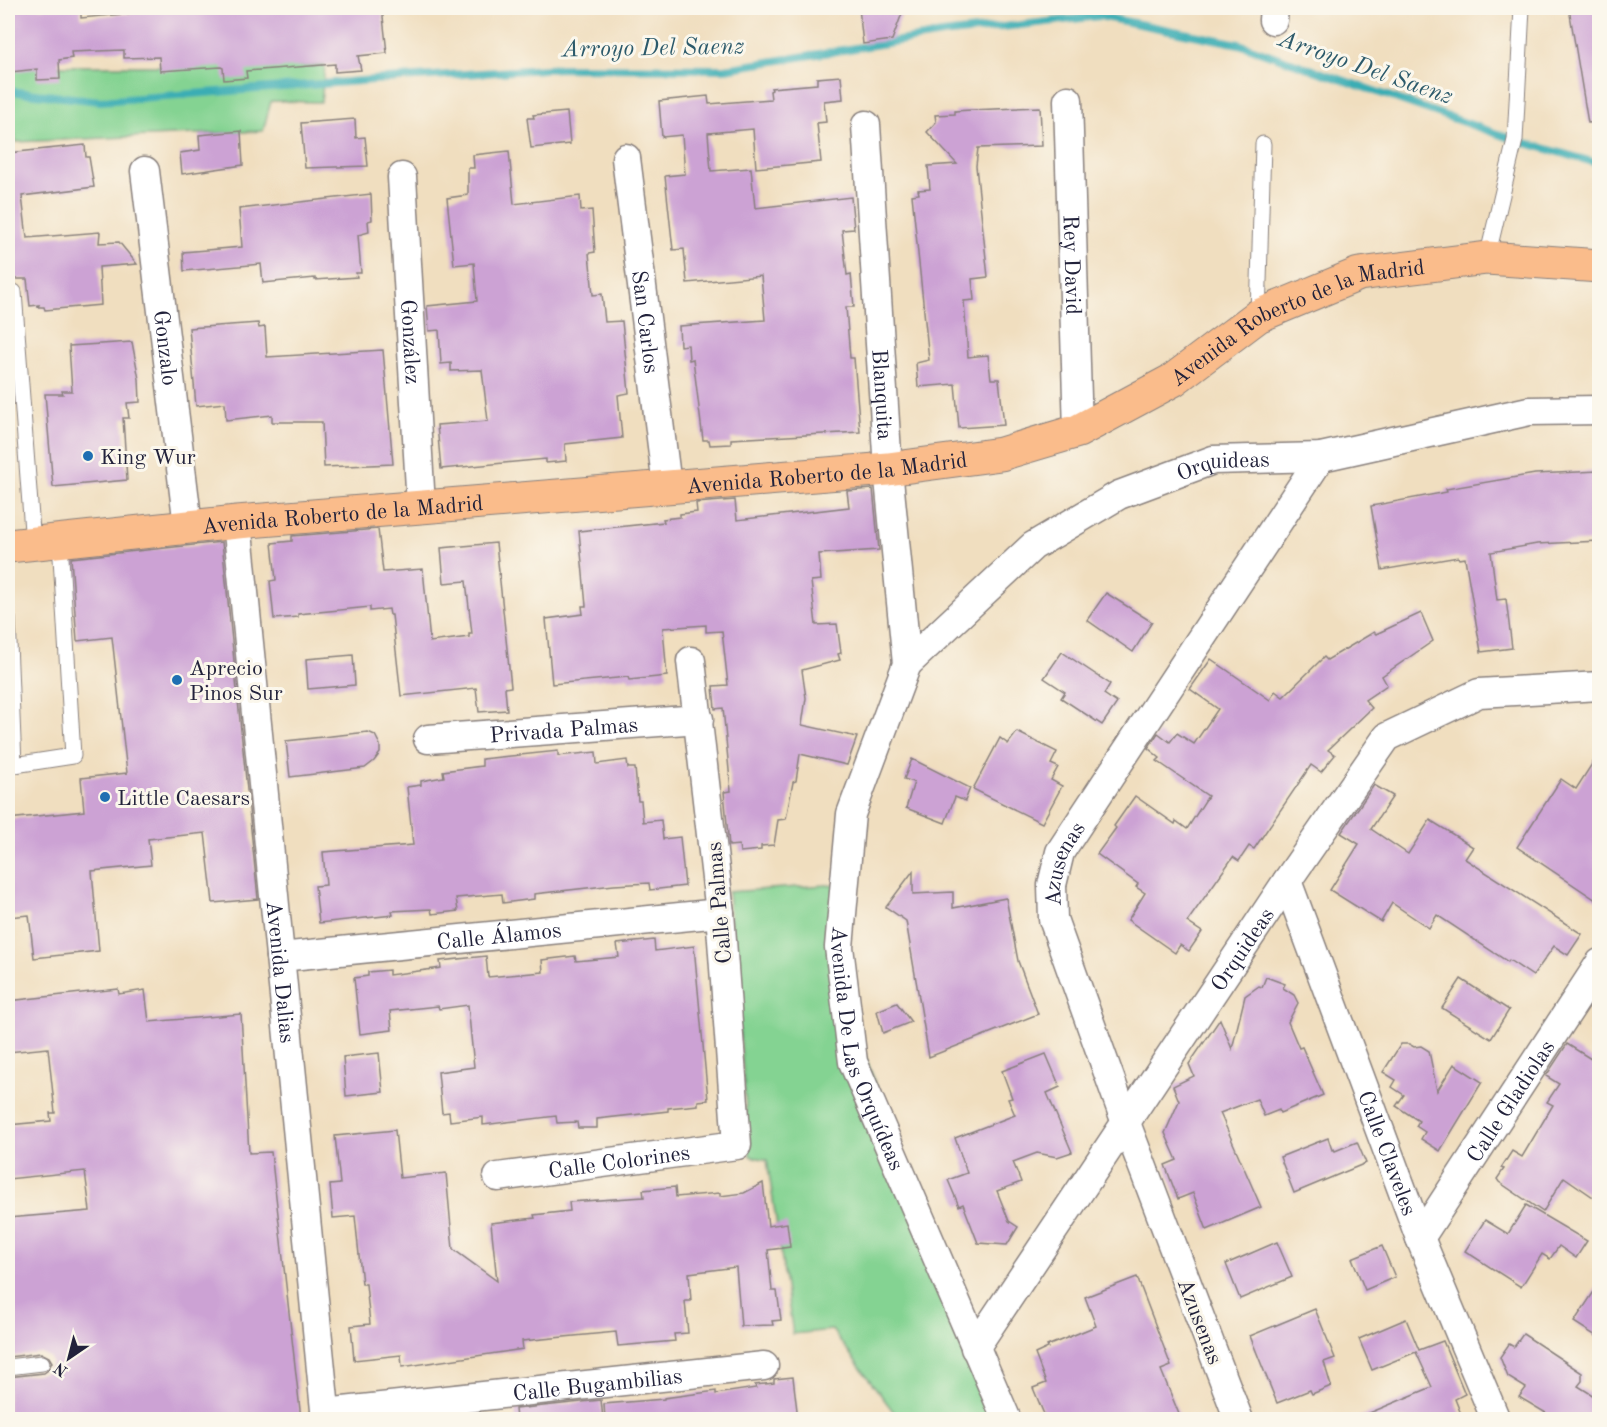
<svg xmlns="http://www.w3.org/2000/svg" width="1607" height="1427" viewBox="0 0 1607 1427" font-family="'Old Standard TT',serif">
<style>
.green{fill:#84d392;stroke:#537a66;stroke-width:1.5}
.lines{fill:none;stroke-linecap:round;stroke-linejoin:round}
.stream{stroke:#3badb4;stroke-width:8}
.building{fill:#cca2d4}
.service-casing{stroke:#89807d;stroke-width:17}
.minor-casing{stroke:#89807d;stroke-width:31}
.primary-casing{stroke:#89807d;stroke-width:35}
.service{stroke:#fff;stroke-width:15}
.minor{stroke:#fff;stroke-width:28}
.primary{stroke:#fabc8b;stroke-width:33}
.poi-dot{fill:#1f6fb2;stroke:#fbf7ec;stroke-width:2}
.labels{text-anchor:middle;stroke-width:6;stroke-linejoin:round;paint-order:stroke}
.street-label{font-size:22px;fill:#22223b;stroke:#fbf7ec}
.poi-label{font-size:22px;fill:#22223b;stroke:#fbf7ec;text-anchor:start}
.water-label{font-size:24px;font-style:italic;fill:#2c5a6b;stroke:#fbf7ec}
</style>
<rect width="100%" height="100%" fill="#fbf7ec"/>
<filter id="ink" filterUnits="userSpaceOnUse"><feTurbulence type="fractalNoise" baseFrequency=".0167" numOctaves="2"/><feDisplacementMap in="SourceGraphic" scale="12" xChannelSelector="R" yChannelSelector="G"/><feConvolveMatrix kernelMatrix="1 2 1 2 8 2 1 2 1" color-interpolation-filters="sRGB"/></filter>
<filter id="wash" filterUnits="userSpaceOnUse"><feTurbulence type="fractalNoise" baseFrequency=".008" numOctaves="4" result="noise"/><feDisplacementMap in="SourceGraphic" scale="24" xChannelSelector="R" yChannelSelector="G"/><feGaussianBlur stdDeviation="1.35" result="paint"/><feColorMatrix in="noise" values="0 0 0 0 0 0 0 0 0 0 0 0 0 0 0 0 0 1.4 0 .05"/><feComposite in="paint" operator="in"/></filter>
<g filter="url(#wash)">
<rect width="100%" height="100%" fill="#f0debf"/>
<g class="green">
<polygon points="8,66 325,66 321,102 271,101 263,131 16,142 11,114 8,114"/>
<polygon points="840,884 841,993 1004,1419 899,1419 832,1330 793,1334 767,1160 750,1156 728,892"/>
</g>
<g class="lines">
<polyline class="stream" points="8,91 100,101 399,78 562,68 725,69 942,34 1099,16 1239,44 1515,140 1600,164"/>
</g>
<g id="blocks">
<g class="building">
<polygon points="8,8 81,8 81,18 176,9 176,8 382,8 387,53 358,56 361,70 335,72 335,64 246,71 247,78 224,80 223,68 221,67 160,71 159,57 124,58 124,50 71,52 72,58 59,60 60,79 37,80 37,69 11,72 10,64 8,64"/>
<polygon points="859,8 904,8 892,40 863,44"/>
<polygon points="1569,8 1599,8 1599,122 1588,123"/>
<polygon points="841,76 843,99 824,101 826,122 817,123 821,162 756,168 753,129 708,133 711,171 751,168 755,208 851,197 854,229 842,230 847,275 851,274 854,307 846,307 850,358 854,358 860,432 731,439 731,444 710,445 709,440 703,440 693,359 689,360 688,345 680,346 679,326 765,320 761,276 687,283 684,249 673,250 665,176 685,174 682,135 662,137 659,101 708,96 709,104 771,99 770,91 772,90 771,88 817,84 817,78"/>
<polygon points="1040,107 1042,146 978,148 976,166 988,277 972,279 974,300 964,301 968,357 988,355 991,379 999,379 1004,425 959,428 955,384 918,387 916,363 929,360 912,195 919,194 918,190 930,189 928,166 957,164 927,132 936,122 935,115 955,114 955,111 971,110"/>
<polygon points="567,112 570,144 531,148 527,118 534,118 533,115"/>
<polygon points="355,119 356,138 365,137 368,166 305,168 301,123"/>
<polygon points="241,131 243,165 182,174 180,153 200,150 199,135"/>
<polygon points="85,145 86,157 89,157 94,187 22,196 27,238 100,232 99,243 119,242 137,264 99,267 101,305 45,310 44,307 38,307 39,305 30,306 27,279 8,279 8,153"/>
<polygon points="509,151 514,204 580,196 581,211 592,210 595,252 589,253 593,295 602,294 605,322 622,321 629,393 618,395 622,438 565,444 566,461 546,463 546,459 441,469 437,425 488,421 482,370 451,371 451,363 441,364 439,330 429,331 427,306 477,301 474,263 454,265 447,198 468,195 468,168 474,168 473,155"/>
<polygon points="371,194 372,220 368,221 369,232 358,235 361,273 356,273 357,277 315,280 315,278 263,283 261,264 184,271 183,252 242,247 239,209"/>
<polygon points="258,323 259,328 265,327 267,357 383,350 393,464 324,467 322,422 272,422 272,415 226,420 225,403 196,406 189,328"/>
<polygon points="132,342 139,379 140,402 127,403 129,418 123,418 127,480 53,487 45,394 63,394 62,391 72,391 69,346"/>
<polygon points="1599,471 1599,541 1537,544 1491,552 1497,600 1506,599 1512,648 1481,652 1465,558 1459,559 1458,557 1382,570 1371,506 1447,492 1446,489 1535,474"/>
<polygon points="873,489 879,550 819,554 821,580 811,581 816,625 837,624 841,653 838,654 840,660 802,670 806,698 802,725 857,737 847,765 800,754 796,781 793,782 786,819 778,820 774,845 761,846 761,850 740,852 739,845 729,846 724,792 731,791 723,708 715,709 713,686 728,685 722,631 706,632 706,625 663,628 667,676 629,680 628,677 552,684 546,619 583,614 582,606 586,606 579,531 664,522 663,519 680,517 680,514 697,512 696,503 735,500 737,520 849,507 847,491"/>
<polygon points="378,529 383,572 423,569 430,642 469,637 469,634 472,634 466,581 444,583 441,548 496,543 511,687 505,688 507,710 479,712 476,688 401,696 392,615 390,615 389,609 370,611 370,607 298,614 298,617 274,619 270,581 276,580 272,543 292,541 292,536"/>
<polygon points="222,542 258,899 213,903 205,833 148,839 151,865 92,871 99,951 34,958 29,915 8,917 8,819 84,811 81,778 127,773 112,637 77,641 71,558"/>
<polygon points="1106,593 1152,622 1133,652 1087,620"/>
<polygon points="1421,613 1433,641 1382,676 1387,685 1365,700 1372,708 1328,750 1335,755 1321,772 1311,765 1254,849 1249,846 1239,861 1233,857 1187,922 1202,932 1189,951 1180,945 1175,953 1128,920 1145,893 1136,887 1138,884 1097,854 1116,828 1114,826 1135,796 1175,824 1176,821 1187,829 1208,796 1157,761 1160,758 1148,748 1158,733 1170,742 1177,733 1194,744 1218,709 1190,689 1211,659 1270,700 1275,691 1283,697 1324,657 1327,660 1374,632 1376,634"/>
<polygon points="1062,652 1110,684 1104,694 1117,703 1102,725 1061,698 1065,692 1044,678"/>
<polygon points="353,655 355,685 308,689 306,659"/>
<polygon points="368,732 375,735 380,745 380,753 374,761 365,768 290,777 286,741"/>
<polygon points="1017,732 1057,752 1051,764 1058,767 1051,780 1062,786 1042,823 973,789 1000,738 1008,744"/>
<polygon points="558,751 558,756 596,752 597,764 627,760 628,768 635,768 638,801 641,801 643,822 661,820 663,839 680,837 685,886 650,890 649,883 614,885 534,894 534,899 503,903 502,894 456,898 458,911 432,914 431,909 392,911 393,915 319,923 315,886 326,885 323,852 413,845 407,787 421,785 421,781 444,777 443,771 482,766 482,759"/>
<polygon points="1599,753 1599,902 1517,847 1561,779 1576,789"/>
<polygon points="912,759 970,788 965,801 955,797 945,823 906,808 914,782 904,779"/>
<polygon points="1374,785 1393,796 1371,829 1408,854 1430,820 1473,847 1465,859 1582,934 1568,955 1554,946 1533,976 1509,960 1508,962 1437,915 1429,928 1392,903 1381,922 1330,890 1359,844 1341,833"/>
<polygon points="913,871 913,894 953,892 953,908 1006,898 1018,961 1038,1014 929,1057 906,921 886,907"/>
<polygon points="654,940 655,951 694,946 708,1100 698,1101 698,1105 668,1108 668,1111 597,1119 597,1128 578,1128 577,1122 557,1123 556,1116 483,1125 483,1117 450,1121 449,1112 442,1113 438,1072 474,1067 468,1005 439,1009 438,1006 390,1011 392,1030 360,1034 354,978 368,976 368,972 389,970 389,975 441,968 440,961 486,956 488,977 543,972 542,960 575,956 576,961 619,957 617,944"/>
<polygon points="1266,977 1285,984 1283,988 1294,995 1298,1003 1288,1022 1299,1048 1302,1047 1323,1095 1280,1113 1279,1110 1264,1116 1257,1099 1220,1113 1261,1207 1207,1230 1193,1193 1178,1199 1165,1165 1177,1160 1165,1133 1179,1101 1173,1086 1194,1076 1189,1064 1220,1019 1232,1049 1245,996 1259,986 1262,987"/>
<polygon points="1461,979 1509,1010 1491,1039 1442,1008"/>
<polygon points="118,989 119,994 145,990 149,1022 241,1014 249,1153 271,1152 301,1419 8,1419 8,1377 44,1373 48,1370 52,1362 49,1357 41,1353 8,1357 8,1218 90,1211 85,1171 8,1179 8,1125 51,1121 50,1113 55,1113 48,1048 8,1052 8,1001"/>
<polygon points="897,1003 911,1022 883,1033 877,1011"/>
<polygon points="1401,1044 1409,1044 1414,1047 1421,1046 1429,1051 1437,1091 1454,1064 1482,1082 1440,1151 1421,1139 1425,1132 1416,1126 1419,1121 1396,1106 1404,1095 1392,1087 1396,1080 1383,1072"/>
<polygon points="1567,1044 1599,1064 1599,1201 1564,1177 1543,1212 1499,1182 1497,1179 1504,1169 1501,1168 1512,1151 1522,1157 1553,1105 1547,1102 1559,1084 1546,1076"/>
<polygon points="379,1053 383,1092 346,1096 343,1057"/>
<polygon points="1046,1054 1060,1087 1047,1093 1072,1152 1057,1157 1037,1153 1013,1162 1021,1182 997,1191 1009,1221 1018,1227 1007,1245 978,1243 963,1204 959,1206 948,1180 967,1173 955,1138 1015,1115 1008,1099 1012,1098 1002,1071"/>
<polygon points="395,1130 400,1178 446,1173 453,1249 497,1281 491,1223 535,1218 534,1215 570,1211 569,1202 644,1197 643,1190 675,1187 676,1197 720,1193 720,1196 744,1193 763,1183 768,1226 787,1223 790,1247 768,1250 772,1291 777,1291 781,1320 772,1321 773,1325 741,1326 736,1267 689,1273 691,1301 685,1301 688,1333 674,1334 675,1341 618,1346 616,1332 522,1341 523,1349 402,1367 401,1355 354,1360 351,1326 370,1324 366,1284 362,1284 355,1216 333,1218 330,1185 340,1184 335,1136"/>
<polygon points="1328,1138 1332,1150 1334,1149 1335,1151 1357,1142 1366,1163 1294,1193 1280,1157"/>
<polygon points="1526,1205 1587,1241 1576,1258 1559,1246 1550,1259 1542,1254 1521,1287 1465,1251 1485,1220 1508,1234"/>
<polygon points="1277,1242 1292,1277 1240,1299 1226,1264"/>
<polygon points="1382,1246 1395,1277 1365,1290 1352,1258"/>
<polygon points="1137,1277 1171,1366 1161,1370 1181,1419 1046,1419 1033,1388 1046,1383 1035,1354 1048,1348 1047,1346 1096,1326 1085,1297"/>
<polygon points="1599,1284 1599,1338 1574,1322"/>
<polygon points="1315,1309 1335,1358 1324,1362 1331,1386 1312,1394 1310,1390 1277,1403 1250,1336"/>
<polygon points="1406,1319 1419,1350 1443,1341 1465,1394 1455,1399 1463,1419 1355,1419 1432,1387 1416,1352 1372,1370 1359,1339"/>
<polygon points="1523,1334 1582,1373 1582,1381 1578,1386 1599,1399 1599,1408 1592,1419 1556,1419 1519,1397 1526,1388 1508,1377 1500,1357 1509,1344 1514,1347"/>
<polygon points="793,1377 798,1419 605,1419 604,1404 664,1399 664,1398 716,1391 716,1394 756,1388 755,1385 774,1383 774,1379"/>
<polygon points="601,1400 603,1419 516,1419 515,1409"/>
</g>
</g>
</g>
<g filter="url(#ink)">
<use href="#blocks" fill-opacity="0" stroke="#89807d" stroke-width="1.5"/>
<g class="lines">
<g class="service-casing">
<g id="service">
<polyline points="1487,258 1515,140 1522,8"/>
<polyline points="14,292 33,544"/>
<polyline points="1258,316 1263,144"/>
<polyline points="8,618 14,765"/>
<polyline points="8,766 73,756 60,541"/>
<polyline points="8,1367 42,1363"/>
</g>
</g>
<g class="minor-casing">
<g id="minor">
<polyline points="1273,20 1274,8"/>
<path id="s1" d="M 1068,100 L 1078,431"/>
<path id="s2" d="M 866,125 L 888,469 L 907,664 L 851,814 L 839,947 L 853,1062 L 1007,1420"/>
<path id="s3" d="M 626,158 L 667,486"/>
<path id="s4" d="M 145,171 L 188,526"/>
<path id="s5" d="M 402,177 L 421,506"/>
<path id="s6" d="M 237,522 L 326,1420"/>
<path id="s7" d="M 907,664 L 1033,546 L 1119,495 L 1213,460 L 1321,457 L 1529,411 L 1600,410"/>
<path id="s8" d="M 428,739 L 699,719"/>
<path id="s9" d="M 1287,881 L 1420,1238 L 1496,1420"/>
<path id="s10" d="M 280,957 L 720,913"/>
<path id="s11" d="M 498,1177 L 737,1145 L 720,913 L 691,661"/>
<path id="s12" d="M 1420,1238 L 1600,963"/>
<path id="s13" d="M 975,1348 L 1287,881 L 1387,737 L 1479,693 L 1600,686"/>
<path id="s14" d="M 325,1413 L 764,1366"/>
<path id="s15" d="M 1239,1420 L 1126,1123 L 1053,919 L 1052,885 L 1060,852 L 1321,457"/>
</g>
</g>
<g class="primary-casing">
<g id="primary">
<path id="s16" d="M 8,546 L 237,522 L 888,469 L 1001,454 L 1078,431 L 1173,380 L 1258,316 L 1359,274 L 1487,258 L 1600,266"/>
</g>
</g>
<use href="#service" class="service"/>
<use href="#minor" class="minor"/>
<use href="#primary" class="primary"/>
</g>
</g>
<g class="poi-dot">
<circle cx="88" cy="456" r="6"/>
<circle cx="177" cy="680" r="6"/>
<circle cx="105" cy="797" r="6"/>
</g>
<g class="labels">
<g class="street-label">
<text dy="8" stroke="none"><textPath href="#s1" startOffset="165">Rey David</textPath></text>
<text dy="8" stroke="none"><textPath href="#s3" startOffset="165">San Carlos</textPath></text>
<text dy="8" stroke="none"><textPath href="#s16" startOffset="1326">Avenida Roberto de la Madrid</textPath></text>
<text dy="8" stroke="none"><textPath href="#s5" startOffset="165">González</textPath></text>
<text dy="8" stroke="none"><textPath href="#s4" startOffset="178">Gonzalo</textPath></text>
<text dy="8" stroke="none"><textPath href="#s2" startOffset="270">Blanquita</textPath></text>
<text dy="8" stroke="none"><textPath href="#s7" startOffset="382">Orquideas</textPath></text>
<text dy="8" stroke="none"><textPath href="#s16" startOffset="822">Avenida Roberto de la Madrid</textPath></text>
<text dy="8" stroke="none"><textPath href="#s16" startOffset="336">Avenida Roberto de la Madrid</textPath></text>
<text dy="8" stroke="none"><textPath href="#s8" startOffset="136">Privada Palmas</textPath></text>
<text dy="8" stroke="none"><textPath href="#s15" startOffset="592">Azusenas</textPath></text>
<text transform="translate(718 903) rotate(-95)" y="8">Calle Palmas</text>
<text dy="8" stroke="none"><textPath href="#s10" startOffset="220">Calle Álamos</textPath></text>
<text dy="8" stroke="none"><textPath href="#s13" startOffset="480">Orquideas</textPath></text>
<text dy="8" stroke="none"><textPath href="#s6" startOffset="452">Avenida Dalias</textPath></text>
<text dy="8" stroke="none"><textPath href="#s2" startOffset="940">Avenida De Las Orquídeas</textPath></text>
<text dy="8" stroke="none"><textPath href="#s12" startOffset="164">Calle Gladiolas</textPath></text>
<text dy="8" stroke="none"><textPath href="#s9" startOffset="290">Calle Claveles</textPath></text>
<text dy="8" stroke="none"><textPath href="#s11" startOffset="122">Calle Colorines</textPath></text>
<text transform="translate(1201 1321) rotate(69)" y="8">Azusenas</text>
<text dy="8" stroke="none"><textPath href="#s14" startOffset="274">Calle Bugambilias</textPath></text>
</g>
<g class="poi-label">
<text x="100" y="464">King Wur</text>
<text x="189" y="675">Aprecio<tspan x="189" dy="25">Pinos Sur</tspan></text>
<text x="117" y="805">Little Caesars</text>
</g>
<g class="water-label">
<text transform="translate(653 47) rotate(-1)" y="8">Arroyo Del Saenz</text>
<text transform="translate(1366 67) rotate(19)" y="8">Arroyo Del Saenz</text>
</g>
</g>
<rect width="1607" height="1427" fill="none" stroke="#fbf7ec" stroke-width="30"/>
<g transform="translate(69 1358) rotate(215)" stroke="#fbf7ec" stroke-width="4.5" paint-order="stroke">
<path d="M0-4.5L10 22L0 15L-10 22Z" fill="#22223b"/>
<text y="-9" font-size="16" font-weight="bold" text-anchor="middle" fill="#22223b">N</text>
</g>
</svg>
